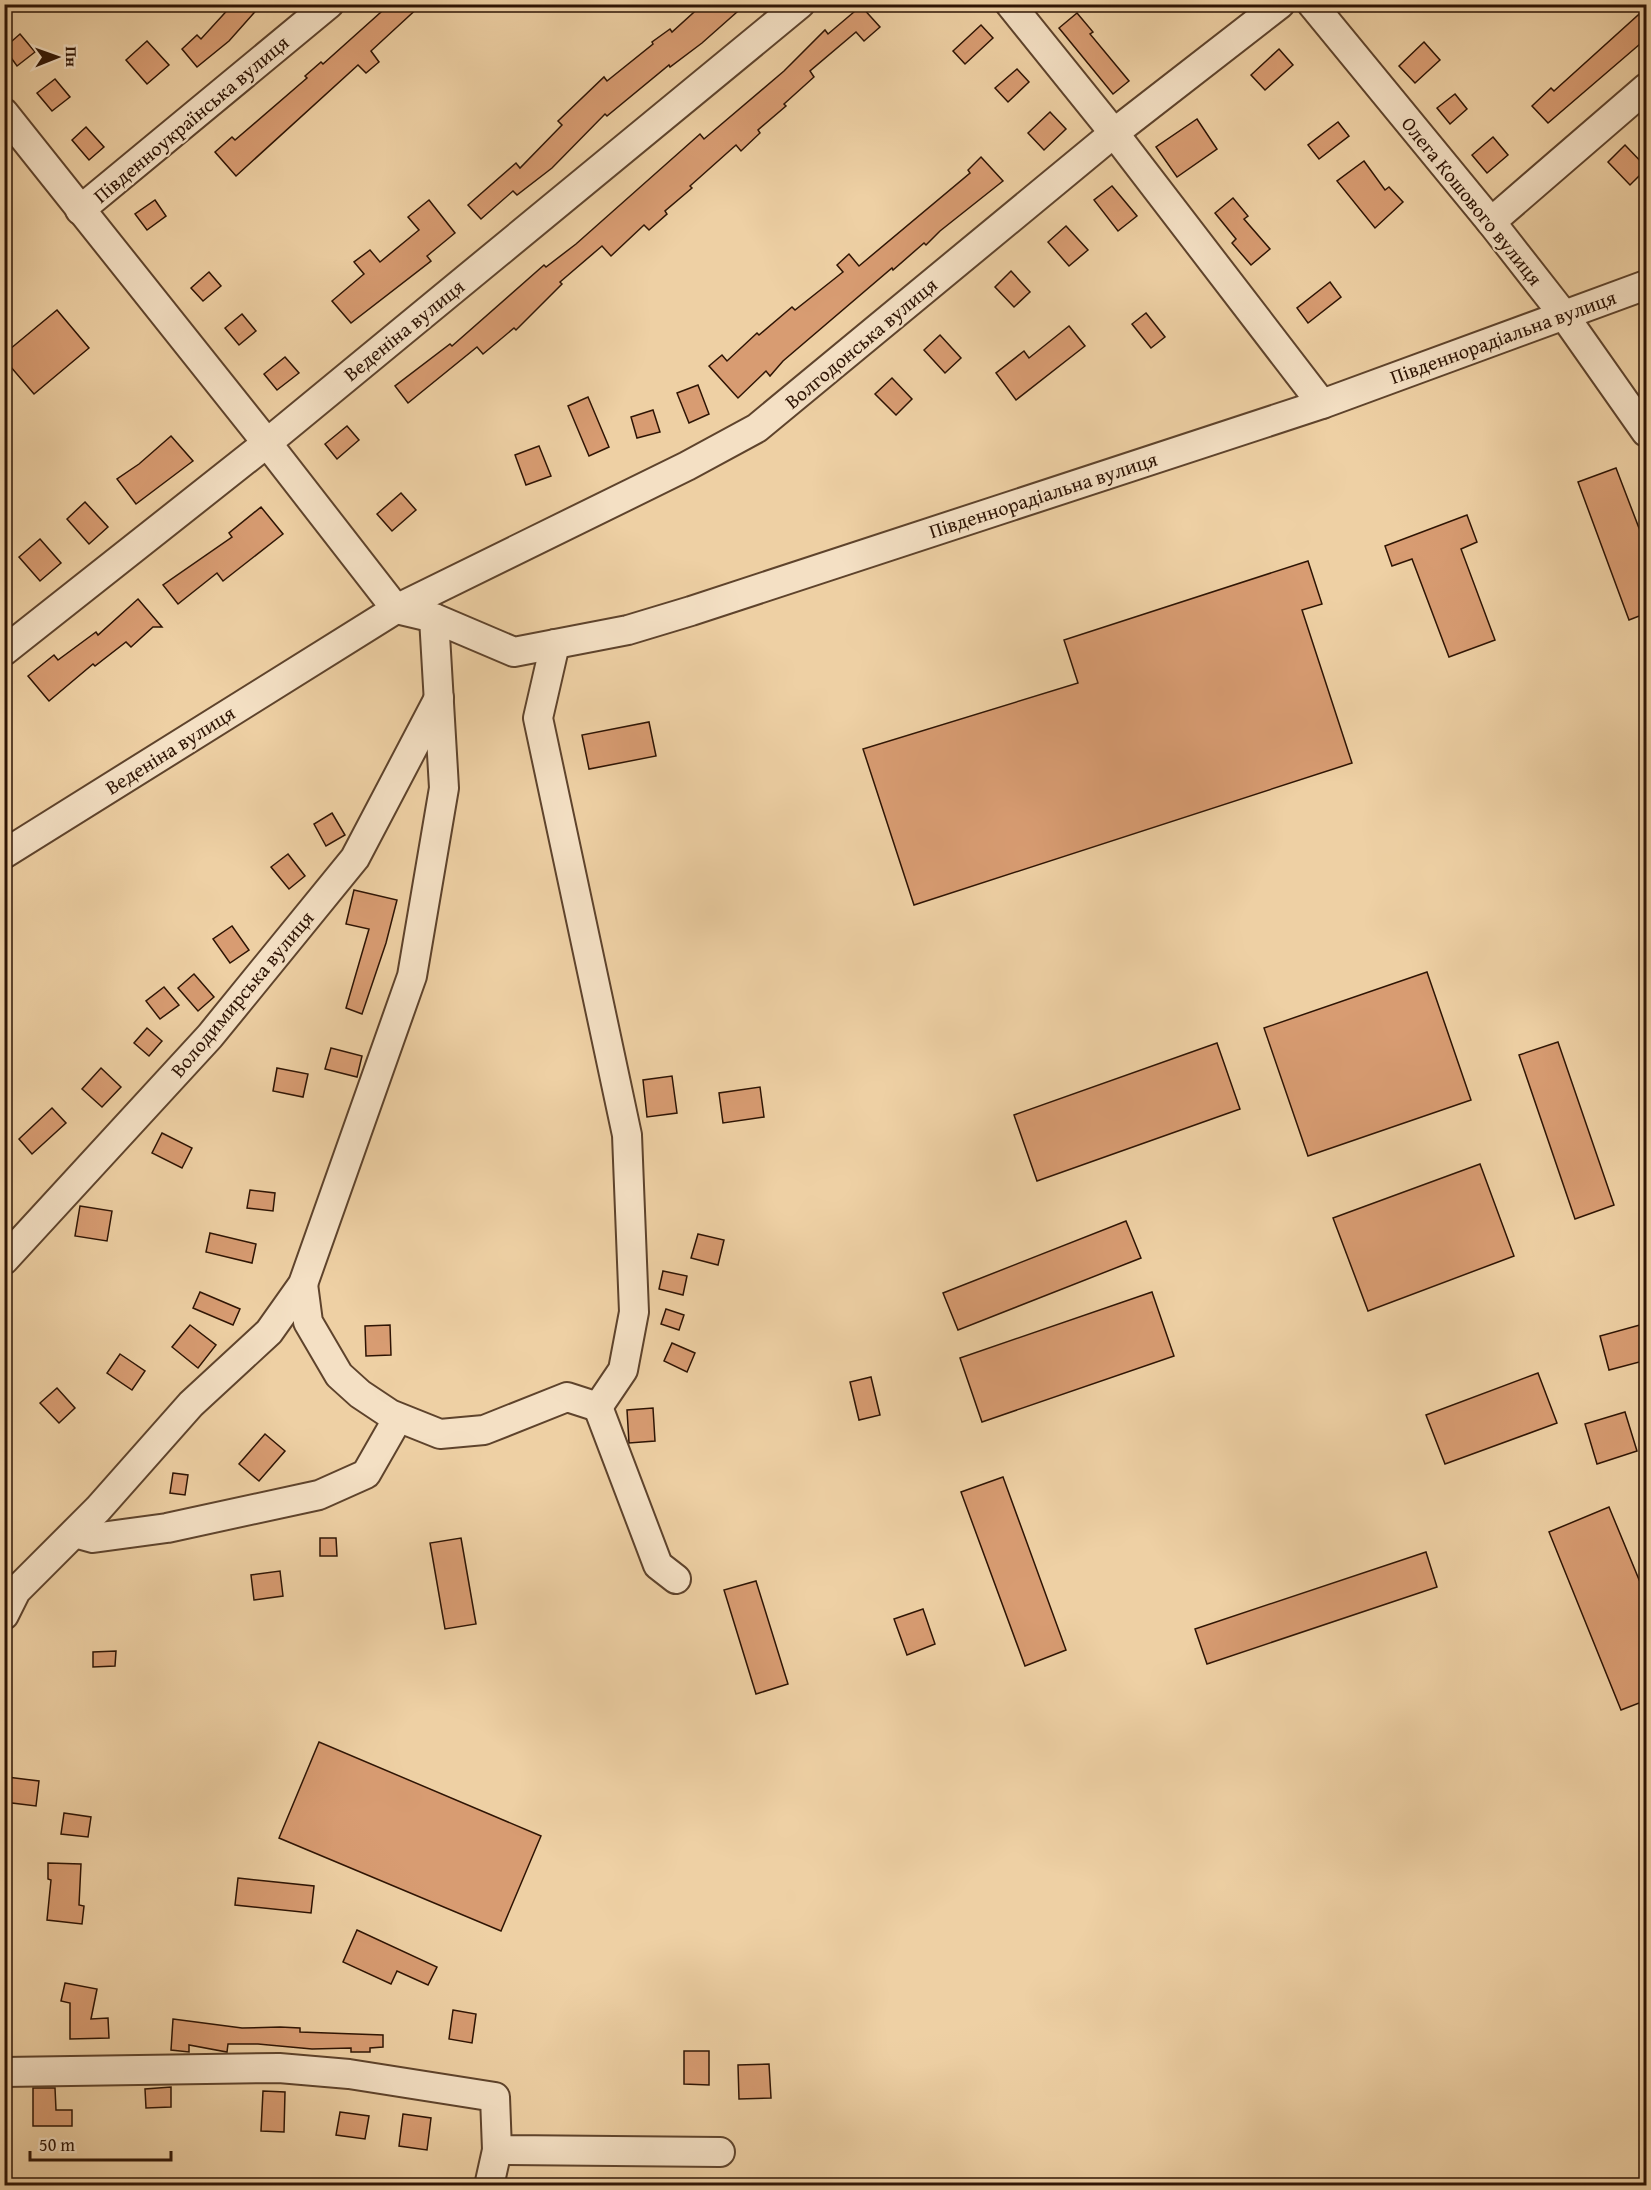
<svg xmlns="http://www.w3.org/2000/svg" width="1651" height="2190" viewBox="0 0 1651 2190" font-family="'Gentium Book Plus',serif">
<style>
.building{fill:#d89c72;stroke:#2e1404;stroke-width:1.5}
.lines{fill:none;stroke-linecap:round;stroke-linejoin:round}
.minor-casing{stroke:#5e432c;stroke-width:32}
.minor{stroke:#f4e0c4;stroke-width:28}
.labels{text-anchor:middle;stroke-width:4.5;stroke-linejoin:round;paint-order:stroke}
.street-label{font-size:20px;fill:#2e1404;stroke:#f4e0c4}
</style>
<rect width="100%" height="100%" fill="#eed0a4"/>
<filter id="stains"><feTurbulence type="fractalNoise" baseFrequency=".00333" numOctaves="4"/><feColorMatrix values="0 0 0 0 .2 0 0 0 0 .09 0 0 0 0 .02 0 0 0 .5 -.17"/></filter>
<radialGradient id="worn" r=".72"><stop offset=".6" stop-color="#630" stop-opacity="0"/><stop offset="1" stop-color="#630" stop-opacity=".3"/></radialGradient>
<g class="building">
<polygon points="233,4 262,4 229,41 197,67 182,49 197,35 201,39"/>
<polygon points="390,4 422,4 371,51 379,62 366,73 358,65 236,176 215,152 232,137 235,140 307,78 305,76 321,62 323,64"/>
<polygon points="703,4 746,4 702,43 670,67 669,65 607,116 605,114 552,168 517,195 513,191 481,219 468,205 516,163 520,168 562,125 558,121 604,77 607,81 653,44 652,42 670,29 672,32"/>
<polygon points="861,6 880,27 864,41 856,32 810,71 814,77 784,104 786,106 758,130 760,133 741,151 736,145 690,186 692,188 665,211 667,214 649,230 644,225 611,256 602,246 560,282 562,284 516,330 514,328 483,354 477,347 408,403 395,386 450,344 452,346 544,265 546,267 576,244 700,134 704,139 784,71 825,30 828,34"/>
<polygon points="1647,7 1647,38 1548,123 1532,106 1551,88 1554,91"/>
<polygon points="1077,13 1093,32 1090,34 1129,81 1113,94 1059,28"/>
<polygon points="981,25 993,38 965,64 953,51"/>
<polygon points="20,34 35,52 17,66 4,48"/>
<polygon points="147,41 169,65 147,84 126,60"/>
<polygon points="1424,42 1440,60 1415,83 1399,66"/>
<polygon points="1279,49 1293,65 1265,90 1251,75"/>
<polygon points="1017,69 1029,82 1008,102 995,88"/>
<polygon points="55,79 70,97 52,111 37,93"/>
<polygon points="1455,94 1467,109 1450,124 1437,108"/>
<polygon points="1050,112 1066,129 1044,150 1028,133"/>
<polygon points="1197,119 1217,149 1177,177 1156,147"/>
<polygon points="1338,122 1349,136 1319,159 1308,145"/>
<polygon points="86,127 104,147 89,160 72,140"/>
<polygon points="1493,137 1508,155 1487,173 1472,155"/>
<polygon points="1625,145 1647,168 1630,185 1608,162"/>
<polygon points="981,157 1003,181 940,231 926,245 924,243 893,270 892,268 783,361 770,376 766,371 738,398 709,366 722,355 727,361 757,333 759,335 792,307 795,310 843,272 837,265 849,254 859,266 970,173 968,170"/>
<polygon points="1364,161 1385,190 1389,187 1403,202 1375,228 1337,181"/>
<polygon points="1112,186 1137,216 1118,231 1094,200"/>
<polygon points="1233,198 1248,216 1244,219 1270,249 1251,265 1232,243 1236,239 1215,213"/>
<polygon points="155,200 166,216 147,230 135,214"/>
<polygon points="429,200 455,233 427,256 431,261 351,323 332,301 364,274 354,262 370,250 380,262 419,230 408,217"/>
<polygon points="1066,226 1088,250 1069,266 1048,242"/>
<polygon points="1011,271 1030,292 1014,307 995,287"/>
<polygon points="209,272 221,286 203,301 191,288"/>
<polygon points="1330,282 1341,297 1308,323 1297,308"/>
<polygon points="57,310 89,348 34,394 4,359 4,354"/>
<polygon points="1146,313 1165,337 1151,348 1132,324"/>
<polygon points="242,314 256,331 239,345 225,328"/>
<polygon points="1069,326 1085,346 1016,400 996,373 1024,351 1029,358"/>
<polygon points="940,335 961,358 945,373 924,350"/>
<polygon points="285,357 299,373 277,390 264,374"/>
<polygon points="892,378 912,399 896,415 875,394"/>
<polygon points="698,385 709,414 689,423 677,393"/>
<polygon points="588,397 609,447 589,456 568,406"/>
<polygon points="653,410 660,432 637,438 631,417"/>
<polygon points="347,426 359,440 337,459 325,444"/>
<polygon points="171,436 193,461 136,504 117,479 139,464"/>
<polygon points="539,446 551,476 526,485 515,455"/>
<polygon points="1616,468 1647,549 1647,613 1629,620 1578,482"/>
<polygon points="401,493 416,510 392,531 377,514"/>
<polygon points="85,502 108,527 89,544 67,519"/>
<polygon points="261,507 283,534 223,581 217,573 178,604 163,585 232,537 229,533"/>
<polygon points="1467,515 1477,542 1461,549 1495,640 1449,657 1412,559 1392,566 1385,546"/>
<polygon points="40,539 61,563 40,581 19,557"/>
<polygon points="1308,561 1322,604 1302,610 1352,763 914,905 863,749 1078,683 1064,640"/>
<polygon points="138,599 162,627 153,627 131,647 126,642 95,666 93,664 49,701 28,676 54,655 58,660 96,632 98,635"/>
<polygon points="649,722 656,756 589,769 582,735"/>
<polygon points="332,813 345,835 326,846 314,824"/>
<polygon points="288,854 305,876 289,889 271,867"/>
<polygon points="354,890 397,900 386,943 362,1014 346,1008 369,929 346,924"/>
<polygon points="232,926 249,950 230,963 213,939"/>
<polygon points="1427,972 1471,1100 1308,1156 1264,1028"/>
<polygon points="194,974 214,997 198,1011 178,988"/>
<polygon points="164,987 179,1005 160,1019 146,1001"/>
<polygon points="147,1028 162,1041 149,1056 134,1043"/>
<polygon points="1558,1042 1614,1205 1575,1219 1519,1055"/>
<polygon points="1217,1043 1240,1109 1037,1181 1014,1115"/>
<polygon points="331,1048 362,1056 357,1077 325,1069"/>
<polygon points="101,1068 121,1087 102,1107 82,1089"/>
<polygon points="277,1068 308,1074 303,1097 273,1091"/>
<polygon points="672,1076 677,1113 647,1117 643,1080"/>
<polygon points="760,1087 764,1117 723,1123 719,1093"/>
<polygon points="52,1108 66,1123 32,1154 19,1139"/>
<polygon points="162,1133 192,1148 182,1168 152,1153"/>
<polygon points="1480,1164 1514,1256 1368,1311 1333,1218"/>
<polygon points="250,1190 275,1193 273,1211 247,1208"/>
<polygon points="80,1206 112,1211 107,1241 75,1236"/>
<polygon points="1126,1221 1141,1258 958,1330 943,1293"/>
<polygon points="210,1233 256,1244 252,1263 206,1252"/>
<polygon points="698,1234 724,1240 718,1265 691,1258"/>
<polygon points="663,1271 687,1276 683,1295 659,1289"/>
<polygon points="200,1292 240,1309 233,1325 193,1308"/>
<polygon points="1152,1292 1174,1356 982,1422 960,1358"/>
<polygon points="666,1309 684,1315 679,1330 661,1324"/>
<polygon points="1647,1323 1647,1360 1609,1370 1600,1336"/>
<polygon points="190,1325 216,1345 198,1368 172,1347"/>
<polygon points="390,1325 391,1355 366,1356 365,1326"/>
<polygon points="672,1343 695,1353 687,1372 664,1361"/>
<polygon points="120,1354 145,1371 132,1390 107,1373"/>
<polygon points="1538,1373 1557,1423 1445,1464 1426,1415"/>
<polygon points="871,1377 880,1415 859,1420 850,1382"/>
<polygon points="57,1388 75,1408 59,1423 40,1403"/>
<polygon points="653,1408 655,1441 629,1443 627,1410"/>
<polygon points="1625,1412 1637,1451 1597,1464 1585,1424"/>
<polygon points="265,1434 285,1451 259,1481 239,1464"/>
<polygon points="173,1473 188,1475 185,1495 170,1493"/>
<polygon points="1003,1477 1066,1650 1025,1666 961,1492"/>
<polygon points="1609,1507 1647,1599 1647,1700 1621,1710 1549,1532"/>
<polygon points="320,1538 336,1538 337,1556 320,1556"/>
<polygon points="461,1538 476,1624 445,1629 430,1543"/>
<polygon points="1426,1552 1437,1587 1207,1664 1195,1629"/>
<polygon points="280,1571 283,1596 254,1600 251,1575"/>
<polygon points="756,1581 788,1684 756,1694 724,1590"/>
<polygon points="923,1609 935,1644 907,1655 894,1619"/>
<polygon points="116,1651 115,1666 93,1667 93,1652"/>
<polygon points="319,1742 541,1836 501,1931 279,1838"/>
<polygon points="7,1777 39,1781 36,1806 4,1802"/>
<polygon points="64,1813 91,1817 88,1837 61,1834"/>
<polygon points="48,1863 81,1864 79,1905 84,1906 82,1924 47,1920 51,1880 48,1879"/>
<polygon points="238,1878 314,1886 311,1913 235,1905"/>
<polygon points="357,1930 437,1967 428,1985 397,1971 391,1984 343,1962"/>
<polygon points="65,1983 97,1989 91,2019 108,2018 109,2038 70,2039 70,2003 61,2001"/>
<polygon points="453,2010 476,2014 472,2043 449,2039"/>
<polygon points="173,2019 242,2028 280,2027 300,2028 300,2032 383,2035 383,2047 370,2048 370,2052 351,2052 351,2048 312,2049 258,2044 228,2044 227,2052 189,2045 189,2052 171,2050"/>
<polygon points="684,2051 709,2051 709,2085 684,2084"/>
<polygon points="769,2064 771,2098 739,2099 738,2065"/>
<polygon points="171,2087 171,2107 146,2108 145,2089"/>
<polygon points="33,2088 55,2088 56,2110 72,2110 72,2126 33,2126"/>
<polygon points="263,2091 285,2092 284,2132 261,2131"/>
<polygon points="340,2112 369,2116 365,2139 336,2135"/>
<polygon points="403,2114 431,2118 427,2150 399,2146"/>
</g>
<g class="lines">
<g class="minor-casing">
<g id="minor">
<polyline points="1010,4 1114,133 1322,404"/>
<polyline points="1312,4 1491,222 1563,314 1646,432"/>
<polyline points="4,113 267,443 396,609 434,618 514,652 628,630 691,611 1322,404 1646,285"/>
<polyline points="80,210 329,4"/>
<polyline points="1491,222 1646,88"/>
<polyline points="4,651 267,443 800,4"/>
<polyline points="4,854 396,609 687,466 757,428 1114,133 1280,4"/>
<polyline points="4,1260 210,1036 355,858 439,698"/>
<polyline points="303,1284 308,1322 339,1375 360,1394 390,1414 440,1434 484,1430 567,1397 598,1407 623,1370 634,1312 627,1135 538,718 555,644"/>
<polyline points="598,1407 658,1565 676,1579"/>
<polyline points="75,1533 93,1538 167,1528 319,1495 366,1474 398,1418"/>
<polyline points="4,1615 16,1591 98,1509 191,1404 269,1332 303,1284 412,976 444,788 434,618"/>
<polyline points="4,2072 279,2068 349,2074 495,2097 497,2150 720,2152"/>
<polyline points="489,2186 497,2150"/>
</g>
</g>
<use href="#minor" class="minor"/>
</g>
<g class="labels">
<g class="street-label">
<text transform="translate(191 119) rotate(-40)" y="7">Південноукраїнська вулиця</text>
<text transform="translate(1472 201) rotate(51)" y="7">Олега Кошового вулиця</text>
<text transform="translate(404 330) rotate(-39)" y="7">Веденіна вулиця</text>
<text transform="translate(1503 337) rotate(-20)" y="7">Південнорадіальна вулиця</text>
<text transform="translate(861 343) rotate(-40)" y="7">Волгодонська вулиця</text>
<text transform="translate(1043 495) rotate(-18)" y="7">Південнорадіальна вулиця</text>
<text transform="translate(170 750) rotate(-32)" y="7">Веденіна вулиця</text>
<text transform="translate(242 994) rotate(-50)" y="7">Володимирська вулиця</text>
</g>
</g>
<rect width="1651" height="2190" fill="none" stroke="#eed0a4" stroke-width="24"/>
<rect x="6" y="6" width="1639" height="2178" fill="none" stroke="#2e1404" stroke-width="3"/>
<rect x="12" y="12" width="1627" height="2166" fill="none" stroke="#2e1404" stroke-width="1.5"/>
<g transform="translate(57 57) rotate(89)" stroke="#f4e0c4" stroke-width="4.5" paint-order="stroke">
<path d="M0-4.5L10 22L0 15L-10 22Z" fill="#2e1404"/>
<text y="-9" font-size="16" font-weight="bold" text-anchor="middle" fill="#2e1404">Пн</text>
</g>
<path d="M30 2151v9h141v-9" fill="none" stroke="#2e1404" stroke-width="3"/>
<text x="39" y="2151" font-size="18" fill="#2e1404" stroke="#f4e0c4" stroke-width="4.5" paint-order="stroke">50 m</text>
<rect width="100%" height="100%" filter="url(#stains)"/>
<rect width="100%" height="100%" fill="url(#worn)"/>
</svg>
